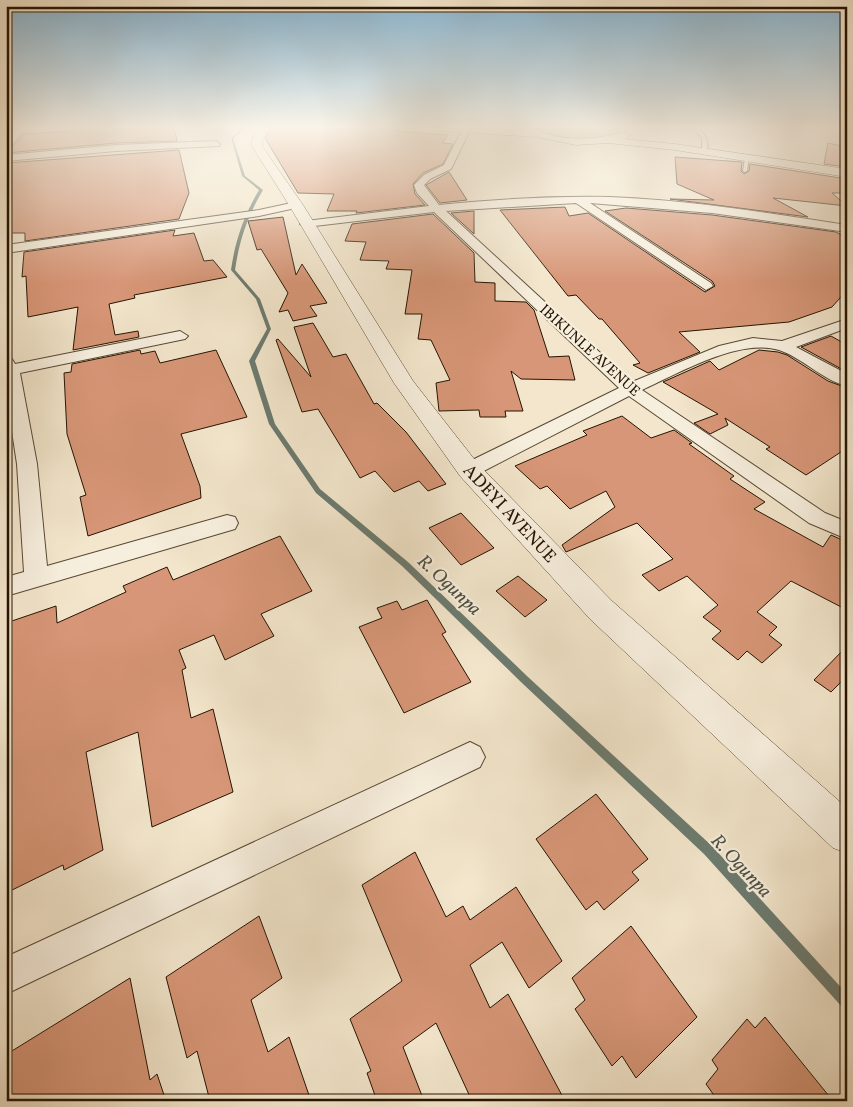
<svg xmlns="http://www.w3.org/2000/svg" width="853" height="1107" viewBox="0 0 853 1107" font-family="Vollkorn,serif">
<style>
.green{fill:#b9c599;stroke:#6f6c4d}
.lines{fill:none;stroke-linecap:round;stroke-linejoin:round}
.stream{fill:#6c7b6f;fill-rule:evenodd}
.building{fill:#d79677;stroke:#251401}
.service-casing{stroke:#584834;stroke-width:2}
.minor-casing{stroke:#584834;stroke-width:2}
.tertiary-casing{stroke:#584834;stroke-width:1}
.secondary-casing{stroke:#251401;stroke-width:1}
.service{fill:#f7efde;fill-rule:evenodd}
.minor{fill:#f7efde;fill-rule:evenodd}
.tertiary{fill:#f7efde;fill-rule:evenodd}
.secondary{fill:#f7efde;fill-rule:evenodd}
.labels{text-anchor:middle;stroke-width:4.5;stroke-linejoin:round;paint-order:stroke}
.far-street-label{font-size:15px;fill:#251401;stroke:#f7efde}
.street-label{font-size:18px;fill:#251401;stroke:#f7efde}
.water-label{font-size:19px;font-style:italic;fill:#4e5041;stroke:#f7efde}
</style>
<rect width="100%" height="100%" fill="#f3e6cc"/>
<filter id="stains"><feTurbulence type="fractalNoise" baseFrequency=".004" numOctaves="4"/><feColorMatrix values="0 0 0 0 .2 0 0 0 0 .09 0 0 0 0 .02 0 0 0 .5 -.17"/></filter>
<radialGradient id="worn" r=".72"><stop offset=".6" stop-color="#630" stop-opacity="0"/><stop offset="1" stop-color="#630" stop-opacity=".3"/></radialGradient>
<path class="green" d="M 537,129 L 619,128 L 620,129 L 619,133 C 601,144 553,142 537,129 Z"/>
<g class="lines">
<path class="stream" d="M 243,128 L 246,128 L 233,138 L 245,176 L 263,190 C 248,215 239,241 235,270 L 260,299 L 271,329 L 255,361 L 275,424 L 320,489 L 408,562 L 528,677 L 712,846 L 847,994 L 847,1010 L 843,1008 L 704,854 L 522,683 L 402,566 L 316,493 L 269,424 L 249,361 L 267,329 L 256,299 L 231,270 C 235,241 244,215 259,190 L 242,176 L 231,138 Z"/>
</g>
<g class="building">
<polygon points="72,128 174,128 177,141 116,143 6,153 24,134 72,131"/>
<polygon points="271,128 397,129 394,131 448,135 442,143 453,144 443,164 423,173 413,184 415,194 425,205 356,213 357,211 327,211 334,194 298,193 265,138"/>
<polygon points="828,143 847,147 847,167 824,164"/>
<polygon points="179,150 189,193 179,219 25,241 25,233 6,233 6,163"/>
<polygon points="675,157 742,162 741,171 744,174 749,171 750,164 847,179 847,193 832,193 847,206 773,198 808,217 670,199 714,200 677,184"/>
<polygon points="449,172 467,200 440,203 426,185"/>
<polygon points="565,207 569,216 588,213 705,292 715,286 712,281 605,211 626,208 712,215 836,232 847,238 847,290 832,307 789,322 679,332 700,352 648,373 633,365 640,363 602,319 599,319 576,295 568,296 500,210"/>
<polygon points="474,211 474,234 451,213"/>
<polygon points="433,214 474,253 475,282 495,283 495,301 526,302 534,310 549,357 569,356 575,380 521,379 511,371 523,411 505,411 506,417 480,417 479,410 439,411 436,383 450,380 431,340 418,339 422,314 405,314 412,270 386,269 389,261 360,260 366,242 345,241 352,224"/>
<polygon points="283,217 296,275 302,264 327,303 310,306 317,316 293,321 288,310 279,312 288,293 261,249 257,250 248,221"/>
<polygon points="175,230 173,236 194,233 204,261 213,260 227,277 134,295 135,298 109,304 115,335 138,331 139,337 73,350 78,307 28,317 26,276 22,277 24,252"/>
<polygon points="313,323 333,357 346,354 374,404 377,403 406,432 446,484 428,491 419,481 394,492 375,471 360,478 318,409 302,412 276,340 278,339 311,377 294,327"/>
<polygon points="831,336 847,345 847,372 801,347"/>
<polygon points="140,350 141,354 155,351 160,363 216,350 247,417 181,434 200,486 201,498 88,536 80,497 86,495 67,434 64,373 71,372 72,364"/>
<polygon points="759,350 778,352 787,355 828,381 847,388 847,448 806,475 766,449 770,447 725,418 728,425 710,434 694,423 718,414 663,382 710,361 719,370"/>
<polygon points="622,416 651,438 674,430 692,443 689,444 734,476 730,479 765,502 754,509 823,547 831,535 847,542 847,610 791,581 757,612 777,627 769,635 782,645 762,663 747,651 738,660 712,639 721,631 703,617 718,605 687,576 659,591 642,575 673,559 637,523 566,552 562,545 615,507 606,491 570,509 547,486 540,489 515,466 587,435 583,431"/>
<polygon points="461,513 494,548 461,565 429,528"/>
<polygon points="280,536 312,591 261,614 274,636 225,660 214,635 179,650 186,668 182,670 191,718 213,709 233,792 152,827 138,732 86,752 103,850 64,870 63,865 6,893 6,623 56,606 57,623 126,592 123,586 167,567 173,580"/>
<polygon points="518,576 547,600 525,617 496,591"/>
<polygon points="427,600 446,632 442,634 471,682 404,713 359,627 382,618 377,608 397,601 402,610"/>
<polygon points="847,646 847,676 831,692 814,680"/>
<polygon points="596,794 648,859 632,872 639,880 604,910 597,901 586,910 536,839"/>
<polygon points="415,852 446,917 463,906 470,920 516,887 562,961 529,988 502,942 470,965 490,1008 508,994 565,1101 472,1101 436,1023 403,1047 424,1101 377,1101 367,1073 371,1071 350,1019 402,981 362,885"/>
<polygon points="259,916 282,978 251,1000 268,1052 289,1037 311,1101 210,1101 197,1051 187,1058 166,977"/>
<polygon points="631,926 697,1017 636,1078 622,1056 612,1066 575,1009 585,1000 572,978"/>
<polygon points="130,978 150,1080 157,1074 166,1101 11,1101 7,1054"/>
<polygon points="765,1017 833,1101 718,1101 706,1084 718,1069 712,1060 747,1019 755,1028"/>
</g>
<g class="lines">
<g class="service-casing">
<g id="service">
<path d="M 693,128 L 698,128 C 706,136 710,142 706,153 L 702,152 L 702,138 Z"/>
<polygon points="747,157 749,158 747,171 745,172 743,171 745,158"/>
</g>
</g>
<g class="minor-casing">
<g id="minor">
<polygon points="18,128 27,128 6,150 6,141"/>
<path d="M 463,128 L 470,130 L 451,169 L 430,179 L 424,185 L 439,205 C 496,199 553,196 610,197 C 689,200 768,213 847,225 L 847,232 L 712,213 L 590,203 L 711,283 L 713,286 L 706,290 L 576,203 L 446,211 L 632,382 L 719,346 L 753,338 L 782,341 L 847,319 L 847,328 L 796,347 L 847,374 L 847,386 C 822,380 803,358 779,350 C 739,338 679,373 642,390 L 825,513 L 847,522 L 847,539 L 809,523 L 629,396 L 476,475 L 469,477 L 462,475 L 459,470 L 462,465 L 619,388 L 434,212 L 306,227 L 300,224 L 306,221 L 429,206 L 417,193 L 414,185 L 424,175 L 444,165 Z"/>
<polygon points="216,141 220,144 219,146 116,151 6,161 6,155 116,145"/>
<polygon points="296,202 300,203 300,207 259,216 6,253 6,245 259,210"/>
<polygon points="180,331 188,336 185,339 20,373 37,464 47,566 227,515 235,517 238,523 235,529 6,596 6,577 24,572 17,464 6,392 6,357 12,359 15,364"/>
<polygon points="470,742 480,747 485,757 480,767 6,994 6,957"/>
</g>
</g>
<g class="tertiary-casing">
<polygon id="tertiary" points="259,128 269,128 262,140 262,146 303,205 413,381 478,464 612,601 847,808 847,853 833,848 590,619 460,476 394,383 289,205 252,146 252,140"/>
</g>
<g class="secondary-casing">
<path id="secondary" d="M 435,128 L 527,130 L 525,128 C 537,128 544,134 555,136 C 580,141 601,138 625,132 L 630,135 L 625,139 L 675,144 L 847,169 L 847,177 L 675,150 L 608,143 L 576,145 L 537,137 L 440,131 Z"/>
</g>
<use href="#service" class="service"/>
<use href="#minor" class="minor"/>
<use href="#tertiary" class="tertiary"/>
<use href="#secondary" class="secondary"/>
</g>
<linearGradient id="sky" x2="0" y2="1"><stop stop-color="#89b8d5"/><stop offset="0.45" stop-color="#faf4e8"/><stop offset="1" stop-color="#faf4e8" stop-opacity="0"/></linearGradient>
<rect width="853" height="283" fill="url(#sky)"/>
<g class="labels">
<g class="far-street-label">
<text transform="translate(590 350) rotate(42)" y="5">IBIKUNLE AVENUE</text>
</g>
<g class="street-label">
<text transform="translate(510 513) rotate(47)" y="6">ADEYI AVENUE</text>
</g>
<g class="water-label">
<text transform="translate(450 584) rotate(43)" y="7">R. Ogunpa</text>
<text transform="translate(742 865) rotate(47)" y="7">R. Ogunpa</text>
</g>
</g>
<rect width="853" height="1107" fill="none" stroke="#f3e6cc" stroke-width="25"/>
<rect x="8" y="8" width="838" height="1092" fill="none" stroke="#251401" stroke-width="2.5"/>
<rect x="12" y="12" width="828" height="1082" fill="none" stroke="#251401"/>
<rect width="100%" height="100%" filter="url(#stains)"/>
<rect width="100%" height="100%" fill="url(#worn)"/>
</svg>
